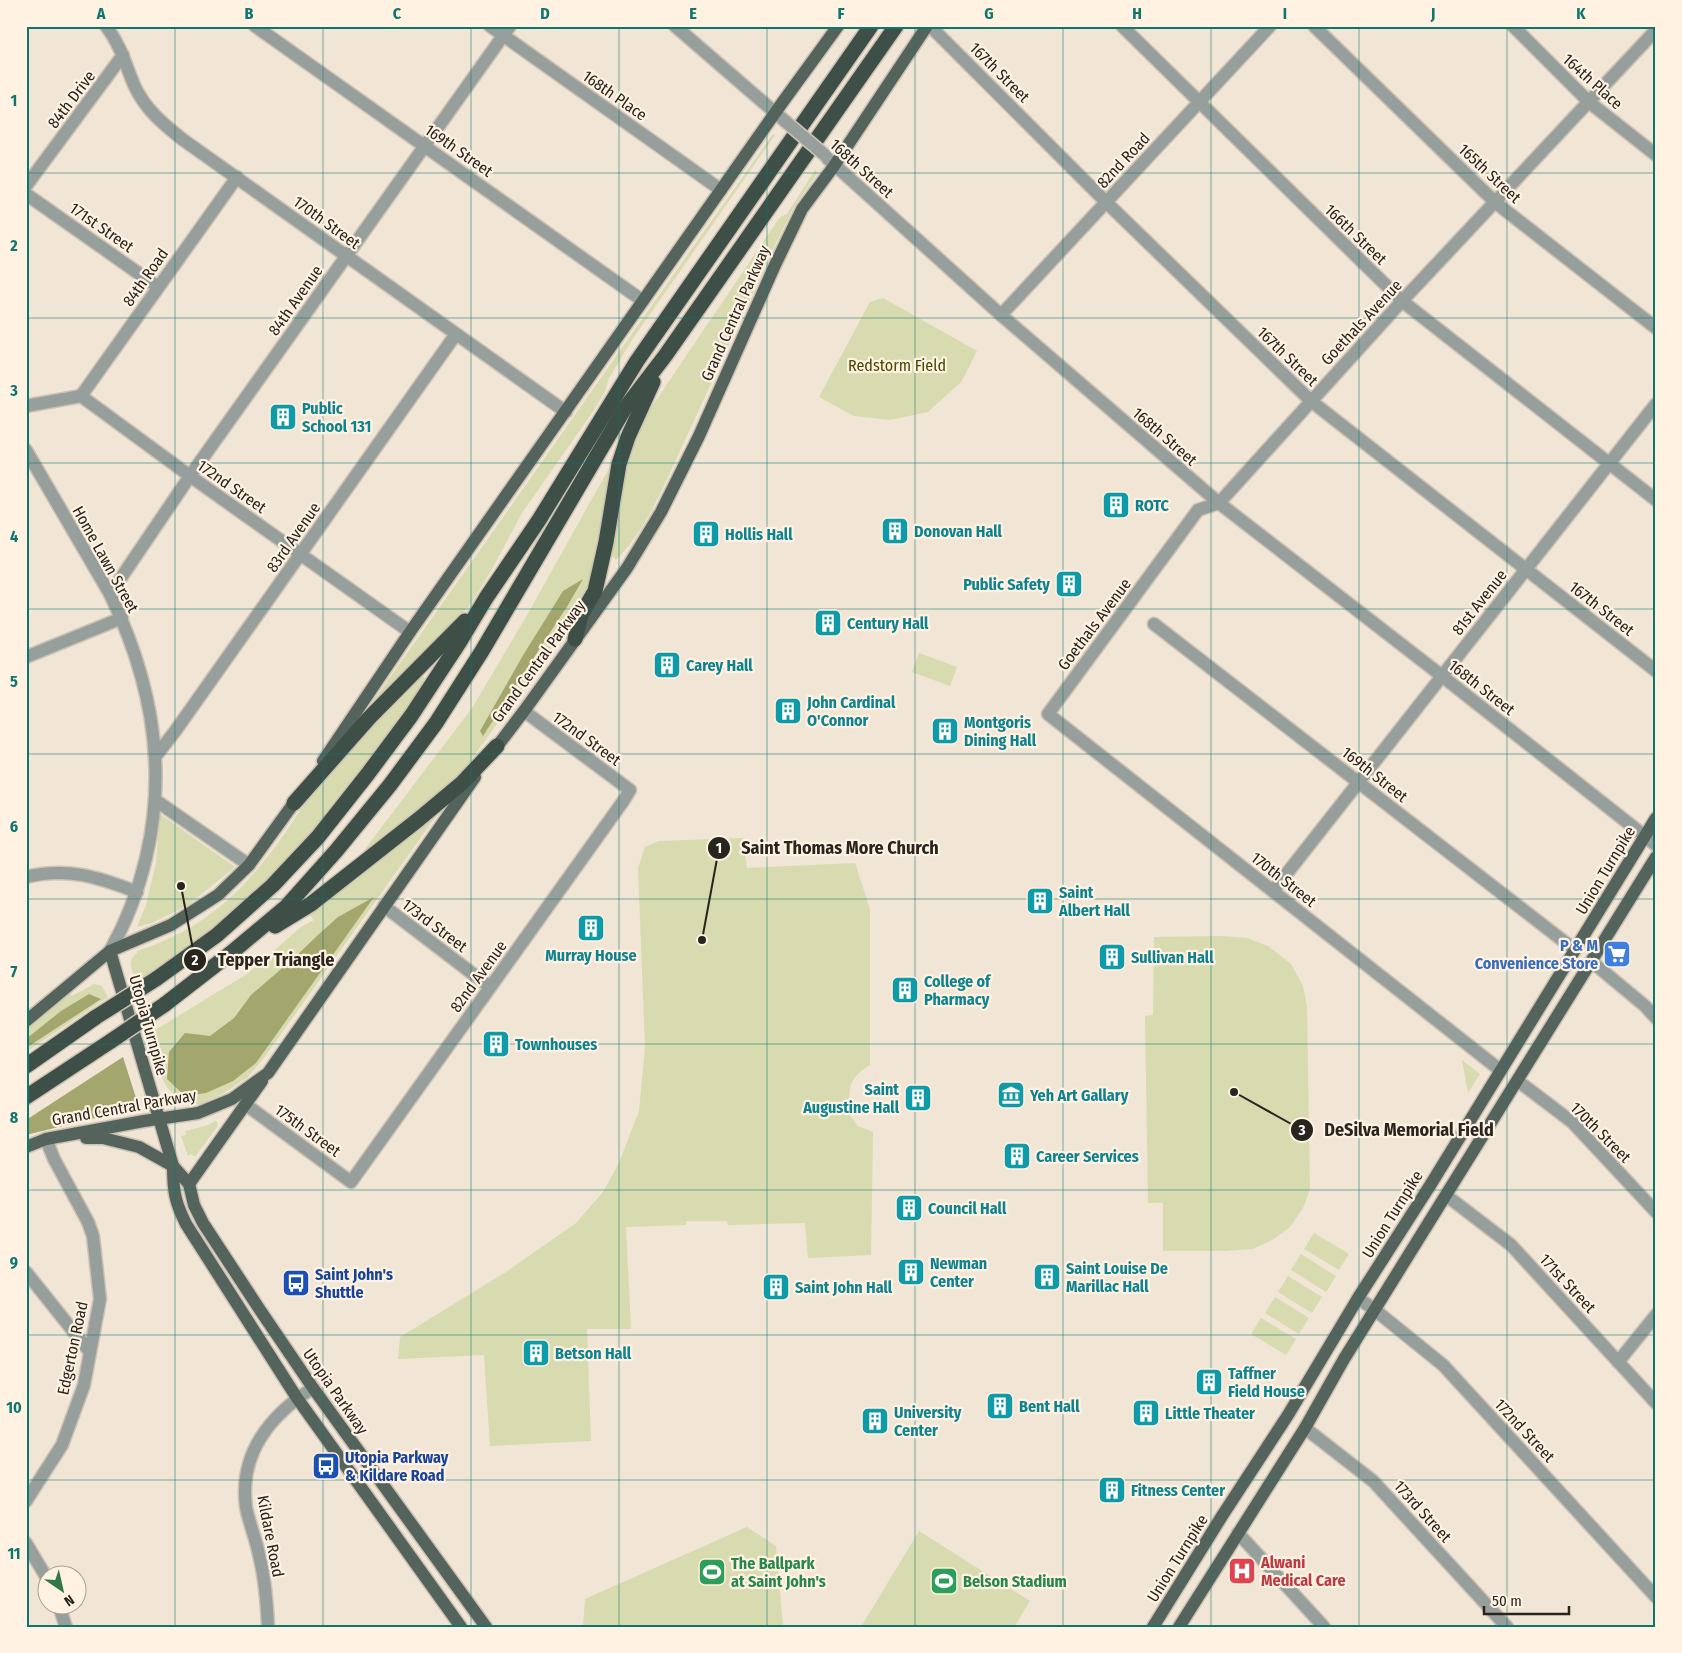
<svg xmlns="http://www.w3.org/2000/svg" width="1682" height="1653" viewBox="0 0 1682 1653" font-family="'Fira Sans Condensed',sans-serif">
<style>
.green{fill:#d7dbaf}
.forest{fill:#a3a76d}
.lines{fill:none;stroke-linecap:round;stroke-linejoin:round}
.minor-casing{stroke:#cdc2b4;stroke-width:15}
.major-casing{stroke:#cdc2b4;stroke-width:15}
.highway-casing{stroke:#cdc2b4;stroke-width:18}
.minor{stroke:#969f9b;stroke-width:12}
.major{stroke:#54645d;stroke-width:12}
.highway{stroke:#3d4f47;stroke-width:15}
.minor-bridge-casing{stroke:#cdc2b4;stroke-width:15;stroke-linecap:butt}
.highway-bridge-casing{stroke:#cdc2b4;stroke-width:18;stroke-linecap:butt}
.minor-bridge{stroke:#969f9b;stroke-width:12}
.highway-bridge{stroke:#3d4f47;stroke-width:15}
.grid{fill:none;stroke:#0f766e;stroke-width:1;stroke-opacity:0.55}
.labels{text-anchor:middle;stroke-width:4.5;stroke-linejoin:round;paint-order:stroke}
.street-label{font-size:16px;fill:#28241e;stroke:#fff2e2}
.park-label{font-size:16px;fill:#474900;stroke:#fff2e2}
.culture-label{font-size:16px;font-weight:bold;fill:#0d838f;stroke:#fff2e2;text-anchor:start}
.shop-label{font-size:16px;font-weight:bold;fill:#366cbe;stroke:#fff2e2;text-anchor:end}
.transit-label{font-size:16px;font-weight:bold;fill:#164399;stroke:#fff2e2;text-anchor:start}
.health-label{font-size:16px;font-weight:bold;fill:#be3a42;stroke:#fff2e2;text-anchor:start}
.leisure-label{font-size:16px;font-weight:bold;fill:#27864d;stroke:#fff2e2;text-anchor:start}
.leader{fill:none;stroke:#28241e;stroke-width:2}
.callout-dot{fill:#28241e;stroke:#fff2e2;stroke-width:2}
.mark-label{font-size:15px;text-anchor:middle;font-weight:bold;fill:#fff}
.callout-label{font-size:18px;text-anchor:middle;font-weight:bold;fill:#28241e;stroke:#fff2e2;stroke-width:4.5;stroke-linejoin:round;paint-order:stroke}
.neatline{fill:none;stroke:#0f766e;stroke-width:2}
.grid-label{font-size:16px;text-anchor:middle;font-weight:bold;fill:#0f766e}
</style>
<rect width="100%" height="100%" fill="#f1e5d5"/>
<g class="green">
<path d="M 773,134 L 775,135 L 632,340 L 608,380 L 605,392 L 592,413 L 522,513 L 491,571 L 470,605 L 444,636 L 353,729 C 494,532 632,332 773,134 Z"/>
<path d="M 815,170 L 818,172 L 794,207 L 775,245 L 662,490 C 648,518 637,538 616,560 L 609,553 L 620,478 L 638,427 L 780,217 L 787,214 Z"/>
<polygon points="883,298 977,351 962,381 928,412 890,420 854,416 819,397 870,302"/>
<polygon points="617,454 591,587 575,615 461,774 371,851 365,849 472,708 526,617"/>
<polygon points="919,653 957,667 950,686 912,672"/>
<path d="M 421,676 L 425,678 L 396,727 L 309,836 L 270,879 L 228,919 L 138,984 C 135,974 124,963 137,953 L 137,951 C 203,930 243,892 283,836 C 296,818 307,798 321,780 C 351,742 387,710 421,676 Z"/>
<path d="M 444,805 L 266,1055 L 248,1077 L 224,1093 L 201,1104 L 183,1104 C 179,1095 169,1093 165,1084 C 158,1070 155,1052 151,1038 L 153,1036 L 152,1032 L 247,974 L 301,927 L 314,920 L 308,913 Z"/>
<polygon points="160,814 235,867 188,905 152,923 137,927 146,905 156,863"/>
<path d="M 743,838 L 747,868 L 855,863 L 870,909 L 870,1065 C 846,1080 850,1088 849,1114 L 858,1126 L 873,1132 L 871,1255 L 808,1258 L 805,1223 L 728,1225 L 727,1221 L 686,1221 L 686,1225 L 626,1227 L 631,1329 L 587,1329 L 591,1441 L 490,1446 L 484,1355 L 398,1359 L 400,1337 L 506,1272 L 576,1223 L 603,1192 L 619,1163 L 639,1111 L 645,1047 L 638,868 L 645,847 L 659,841 Z"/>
<polygon points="1221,936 1247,938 1268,946 1291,964 1303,986 1307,1007 1310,1189 1303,1208 1290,1227 1274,1239 1253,1249 1225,1251 1163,1251 1163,1203 1148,1203 1145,1016 1153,1015 1154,937"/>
<polygon points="94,984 102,986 108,997 26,1052 26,1029 70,993 72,996"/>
<polygon points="1462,1060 1480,1074 1468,1093"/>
<polygon points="216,1121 218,1123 217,1127 195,1157 191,1154 188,1156 181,1136 186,1135 185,1131 205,1126"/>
<polygon points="1314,1233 1349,1254 1339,1270 1304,1249"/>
<polygon points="1301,1254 1336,1276 1326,1292 1291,1270"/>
<polygon points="1288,1276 1322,1297 1312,1313 1278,1292"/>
<polygon points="1275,1297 1309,1318 1299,1334 1265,1313"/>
<polygon points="1261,1318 1296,1339 1286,1355 1251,1334"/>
<polygon points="747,1527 776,1546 783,1627 583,1627 585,1599"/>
<polygon points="919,1531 1030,1601 1014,1627 861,1627"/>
</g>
<g class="forest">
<polygon points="583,579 568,605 483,736 480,731 522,657 563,591"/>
<polygon points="374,897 256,1063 233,1081 206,1093 185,1096 167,1079 169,1052 185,1033 210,1036 234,1018 251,995 294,958 319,934 338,917"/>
<polygon points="89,994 101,999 26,1048 26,1039 61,1011"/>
<polygon points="123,1057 137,1101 132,1109 26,1135 26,1120"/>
</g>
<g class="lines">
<g class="minor-casing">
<g id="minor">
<path d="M 106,26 C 121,46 125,63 134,85 C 145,109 162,123 182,139 L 566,412"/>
<polyline points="255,26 643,301"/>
<polyline points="490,26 721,190"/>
<polyline points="675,26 786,122"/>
<polyline points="930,26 1106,202 1311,401 1656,671"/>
<polyline points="1122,26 1402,301 1656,500"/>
<polyline points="1314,26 1496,203 1656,328"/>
<polyline points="1513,26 1589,102 1656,155"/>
<polyline points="828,159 1001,315 1219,503 1442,676 1656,845"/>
<polyline points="26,186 123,55"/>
<polyline points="26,194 158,287"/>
<polyline points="1001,315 1270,26"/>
<polyline points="81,396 237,177"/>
<polyline points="26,406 81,396 190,476 410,632"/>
<path d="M 26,450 L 110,594 C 134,644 152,701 155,758 C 159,824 142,894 110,951"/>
<polyline points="110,594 190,476 510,26"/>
<polyline points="1154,624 1575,950"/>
<polyline points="26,657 122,618"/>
<polyline points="155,757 176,730 456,334"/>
<polyline points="155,800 249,865"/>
<path d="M 26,877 C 68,867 98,877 137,892"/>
<polyline points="1273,891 1656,404"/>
<polyline points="384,906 490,987"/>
<polyline points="1591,961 1645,1006 1656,1018"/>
<polyline points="1500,1070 1048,714 1198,510 1219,503 1402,301 1656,30"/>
<polyline points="1518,1081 1572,1122 1656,1212"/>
<polyline points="245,1104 351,1182 624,800 630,790 524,711"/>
<polyline points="1447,1196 1511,1245 1656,1403"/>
<polyline points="26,1272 90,1352"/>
<polyline points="1358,1298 1375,1310 1443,1365 1656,1597"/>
<polyline points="1618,1362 1656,1315"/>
<polyline points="1305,1428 1373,1481 1507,1627"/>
<polyline points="26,1501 62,1445 84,1385 100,1299 93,1236 88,1222 54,1159 46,1139"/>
<polyline points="1238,1533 1324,1627"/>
<polyline points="26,1543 48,1580"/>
<polyline points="59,1606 66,1627"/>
<path d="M 268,1627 C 267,1603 265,1578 259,1555 C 256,1539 249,1523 246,1507 C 239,1454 270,1415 313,1388"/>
</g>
</g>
<g class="major-casing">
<g id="major">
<polyline points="492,753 524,711 627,568 661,512 699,436 775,265 802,209 834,166 927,26"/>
<polyline points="323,761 410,632 782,103 838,26"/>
<path d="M 110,951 L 173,1166 C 173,1191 175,1202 186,1224 L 297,1398 L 461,1627"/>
<polyline points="26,1021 110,951 171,925 218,895 249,865 299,796"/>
<polyline points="86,1138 103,1138 139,1147 173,1166 189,1184 194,1205 203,1223 260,1310 313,1388 486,1627"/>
<polyline points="26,1147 46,1139 144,1121 198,1113 232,1099 268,1073 475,777"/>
<polyline points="189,1184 262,1081"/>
<polyline points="1153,1627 1222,1516 1288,1415 1358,1298 1431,1184 1656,818"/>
<polyline points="1179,1627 1305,1428 1344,1359 1656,857"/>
</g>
</g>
<g class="highway-casing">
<g id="highway">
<polyline points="575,639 581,615 595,591 606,542 619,464 628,437 653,382"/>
<polyline points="294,803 369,718 465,621"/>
<polyline points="275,926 311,904 419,819 462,783 497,746"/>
<polyline points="156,979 217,935 273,885 318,837 367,775 411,716 459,643 486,598 539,520 637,361 871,26"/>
<polyline points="164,1005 231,953 286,907 336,851 390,785 436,723 482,651 625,408 665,356 896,26"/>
<polyline points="26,1066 96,1017"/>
<polyline points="26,1097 111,1041"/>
</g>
</g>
<use href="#minor" class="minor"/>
<use href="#major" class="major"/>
<use href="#highway" class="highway"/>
<g class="minor-bridge-casing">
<polyline id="minor-bridge" points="786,122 826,156"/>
</g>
<g class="highway-bridge-casing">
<g id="highway-bridge">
<polyline points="96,1017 156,979"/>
<polyline points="111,1041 164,1005"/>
</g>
</g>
<use href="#minor-bridge" class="minor-bridge"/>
<use href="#highway-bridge" class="highway-bridge"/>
</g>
<path class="grid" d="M 175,26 L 175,1627M 323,26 L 323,1627M 471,26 L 471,1627M 619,26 L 619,1627M 767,26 L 767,1627M 915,26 L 915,1627M 1063,26 L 1063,1627M 1211,26 L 1211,1627M 1359,26 L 1359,1627M 1507,26 L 1507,1627M 26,173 L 1656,173M 26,318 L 1656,318M 26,463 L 1656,463M 26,609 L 1656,609M 26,754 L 1656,754M 26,899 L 1656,899M 26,1044 L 1656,1044M 26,1190 L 1656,1190M 26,1335 L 1656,1335M 26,1480 L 1656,1480"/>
<defs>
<g id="building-square" transform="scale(1.4375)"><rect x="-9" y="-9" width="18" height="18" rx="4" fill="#0f9aa8" stroke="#fff2e2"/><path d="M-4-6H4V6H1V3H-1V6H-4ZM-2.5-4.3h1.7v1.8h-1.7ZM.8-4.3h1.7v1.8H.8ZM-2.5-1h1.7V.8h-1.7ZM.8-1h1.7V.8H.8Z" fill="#fff"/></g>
<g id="supermarket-square" transform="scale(1.4375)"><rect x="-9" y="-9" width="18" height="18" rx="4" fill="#3f7fe0" stroke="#fff2e2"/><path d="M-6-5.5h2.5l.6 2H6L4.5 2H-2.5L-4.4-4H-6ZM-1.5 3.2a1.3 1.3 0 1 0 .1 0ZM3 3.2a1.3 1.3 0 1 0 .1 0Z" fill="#fff"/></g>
<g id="museum-square" transform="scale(1.4375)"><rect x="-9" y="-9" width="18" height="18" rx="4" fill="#0f9aa8" stroke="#fff2e2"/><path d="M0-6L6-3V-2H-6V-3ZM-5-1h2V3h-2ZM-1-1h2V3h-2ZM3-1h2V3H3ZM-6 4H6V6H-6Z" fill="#fff"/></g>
<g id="bus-square" transform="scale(1.4375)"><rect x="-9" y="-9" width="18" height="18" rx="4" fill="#1a4fb4" stroke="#fff2e2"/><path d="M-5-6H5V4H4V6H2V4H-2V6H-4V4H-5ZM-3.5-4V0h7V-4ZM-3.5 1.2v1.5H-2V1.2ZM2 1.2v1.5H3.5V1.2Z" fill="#fff"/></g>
<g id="hospital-square" transform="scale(1.4375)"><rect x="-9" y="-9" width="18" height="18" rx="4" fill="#e0444e" stroke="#fff2e2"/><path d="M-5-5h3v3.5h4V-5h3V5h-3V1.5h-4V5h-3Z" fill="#fff"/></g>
<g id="stadium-square" transform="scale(1.4375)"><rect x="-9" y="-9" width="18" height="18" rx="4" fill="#2e9e5b" stroke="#fff2e2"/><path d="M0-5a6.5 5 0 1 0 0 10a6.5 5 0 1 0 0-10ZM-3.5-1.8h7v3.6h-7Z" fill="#fff"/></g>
</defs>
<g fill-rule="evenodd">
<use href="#building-square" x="283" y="417"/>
<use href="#building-square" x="1116" y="505"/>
<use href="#building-square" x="895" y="531"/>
<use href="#building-square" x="706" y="534"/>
<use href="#building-square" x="1069" y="584"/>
<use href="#building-square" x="828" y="623"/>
<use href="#building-square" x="667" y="665"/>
<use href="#building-square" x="788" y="711"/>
<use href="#building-square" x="945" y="731"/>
<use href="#building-square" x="1040" y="901"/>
<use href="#building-square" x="591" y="928"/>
<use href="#supermarket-square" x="1617" y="954"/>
<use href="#building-square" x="1112" y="957"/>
<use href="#building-square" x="905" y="990"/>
<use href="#building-square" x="496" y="1044"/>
<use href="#museum-square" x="1011" y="1095"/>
<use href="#building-square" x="918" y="1098"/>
<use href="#building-square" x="1017" y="1156"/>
<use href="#building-square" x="909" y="1208"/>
<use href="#building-square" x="911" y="1272"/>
<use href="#building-square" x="1047" y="1277"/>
<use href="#bus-square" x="296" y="1283"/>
<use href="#building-square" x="776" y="1287"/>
<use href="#building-square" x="536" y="1353"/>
<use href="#building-square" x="1209" y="1382"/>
<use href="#building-square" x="1000" y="1406"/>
<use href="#building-square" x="1146" y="1413"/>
<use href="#building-square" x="875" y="1421"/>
<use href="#bus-square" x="326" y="1466"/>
<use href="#building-square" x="1112" y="1490"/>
<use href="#hospital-square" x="1242" y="1571"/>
<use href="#stadium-square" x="712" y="1572"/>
<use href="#stadium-square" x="944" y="1581"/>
</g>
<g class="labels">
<g class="street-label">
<text transform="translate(1000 72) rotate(45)" y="6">167th Street</text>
<text transform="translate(1593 81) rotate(42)" y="6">164th Place</text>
<text transform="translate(615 95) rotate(35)" y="6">168th Place</text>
<text transform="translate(71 99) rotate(-53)" y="6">84th Drive</text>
<text transform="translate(459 150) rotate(35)" y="6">169th Street</text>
<text transform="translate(1123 160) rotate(-47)" y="6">82nd Road</text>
<text transform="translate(862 168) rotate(42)" y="6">168th Street</text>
<text transform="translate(1490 173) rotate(43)" y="6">165th Street</text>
<text transform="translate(327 222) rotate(36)" y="6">170th Street</text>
<text transform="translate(102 227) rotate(35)" y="6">171st Street</text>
<text transform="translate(1356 234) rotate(44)" y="6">166th Street</text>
<text transform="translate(145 277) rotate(-55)" y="6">84th Road</text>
<text transform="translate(295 300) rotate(-55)" y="6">84th Avenue</text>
<text transform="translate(735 313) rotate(-66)" y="6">Grand Central Parkway</text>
<text transform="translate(1361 322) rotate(-47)" y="6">Goethals Avenue</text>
<text transform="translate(1288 356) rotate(44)" y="6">167th Street</text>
<text transform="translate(1165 436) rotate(41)" y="6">168th Street</text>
<text transform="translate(232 486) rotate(35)" y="6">172nd Street</text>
<text transform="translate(293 537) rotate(-55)" y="6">83rd Avenue</text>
<text transform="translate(106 559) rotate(61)" y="6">Home Lawn Street</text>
<text transform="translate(1479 602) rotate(-52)" y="6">81st Avenue</text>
<text transform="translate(1602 608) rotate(38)" y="6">167th Street</text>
<text transform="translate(1094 624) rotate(-53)" y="6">Goethals Avenue</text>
<text transform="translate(538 661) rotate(-54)" y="6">Grand Central Parkway</text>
<text transform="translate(1482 687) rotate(38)" y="6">168th Street</text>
<text transform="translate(587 738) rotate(36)" y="6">172nd Street</text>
<text transform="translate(1375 774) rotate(38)" y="6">169th Street</text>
<text transform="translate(1605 870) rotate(-59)" y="6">Union Turnpike</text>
<text transform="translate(1284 879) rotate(38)" y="6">170th Street</text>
<text transform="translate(435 925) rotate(37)" y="6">173rd Street</text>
<text transform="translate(478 976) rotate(-54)" y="6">82nd Avenue</text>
<text transform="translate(149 1025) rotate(74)" y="6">Utopia Turnpike</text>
<text transform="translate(124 1107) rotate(-10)" y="6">Grand Central Parkway</text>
<text transform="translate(308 1130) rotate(36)" y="6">175th Street</text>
<text transform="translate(1601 1132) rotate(45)" y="6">170th Street</text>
<text transform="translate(1392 1214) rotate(-58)" y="6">Union Turnpike</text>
<text transform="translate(1568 1283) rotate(47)" y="6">171st Street</text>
<text transform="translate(72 1348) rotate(-78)" y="6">Edgerton Road</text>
<text transform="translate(336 1391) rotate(55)" y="6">Utopia Parkway</text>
<text transform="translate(1525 1430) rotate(47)" y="6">172nd Street</text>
<text transform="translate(1423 1511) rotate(48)" y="6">173rd Street</text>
<text transform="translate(271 1536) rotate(79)" y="6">Kildare Road</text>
<text transform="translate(1177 1558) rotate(-58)" y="6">Union Turnpike</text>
</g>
<g class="park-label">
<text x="897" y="371">Redstorm Field</text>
</g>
<g class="culture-label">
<text x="302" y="414">Public<tspan x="302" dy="18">School 131</tspan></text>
<text x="1135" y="511">ROTC</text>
<text x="914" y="537">Donovan Hall</text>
<text x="725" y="540">Hollis Hall</text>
<text x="1050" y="590" text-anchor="end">Public Safety</text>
<text x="847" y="629">Century Hall</text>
<text x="686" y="671">Carey Hall</text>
<text x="807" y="708">John Cardinal<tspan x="807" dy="18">O'Connor</tspan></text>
<text x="964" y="728">Montgoris<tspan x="964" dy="18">Dining Hall</tspan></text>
<text x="1059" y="898">Saint<tspan x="1059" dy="18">Albert Hall</tspan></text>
<text x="591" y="961" text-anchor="middle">Murray House</text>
<text x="1131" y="963">Sullivan Hall</text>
<text x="924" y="987">College of<tspan x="924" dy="18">Pharmacy</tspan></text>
<text x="515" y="1050">Townhouses</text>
<text x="899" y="1095" text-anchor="end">Saint<tspan x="899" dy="18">Augustine Hall</tspan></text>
<text x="1030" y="1101">Yeh Art Gallary</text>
<text x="1036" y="1162">Career Services</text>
<text x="928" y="1214">Council Hall</text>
<text x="930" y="1269">Newman<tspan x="930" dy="18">Center</tspan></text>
<text x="1066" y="1274">Saint Louise De<tspan x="1066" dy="18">Marillac Hall</tspan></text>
<text x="795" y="1293">Saint John Hall</text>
<text x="555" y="1359">Betson Hall</text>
<text x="1228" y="1379">Taffner<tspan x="1228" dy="18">Field House</tspan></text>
<text x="1019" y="1412">Bent Hall</text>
<text x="894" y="1418">University<tspan x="894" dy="18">Center</tspan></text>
<text x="1165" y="1419">Little Theater</text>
<text x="1131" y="1496">Fitness Center</text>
</g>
<g class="shop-label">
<text x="1598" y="951">P &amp; M<tspan x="1598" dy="18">Convenience Store</tspan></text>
</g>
<g class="transit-label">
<text x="315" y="1280">Saint John's<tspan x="315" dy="18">Shuttle</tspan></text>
<text x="345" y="1463">Utopia Parkway<tspan x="345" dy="18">&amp; Kildare Road</tspan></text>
</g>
<g class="health-label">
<text x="1261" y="1568">Alwani<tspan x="1261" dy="18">Medical Care</tspan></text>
</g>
<g class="leisure-label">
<text x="731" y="1569">The Ballpark<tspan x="731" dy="18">at Saint John's</tspan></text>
<text x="963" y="1587">Belson Stadium</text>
</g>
</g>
<path class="leader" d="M702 940L719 848M181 886L195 960M1234 1092L1302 1130"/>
<g class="callout-dot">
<circle cx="702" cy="940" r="5"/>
<circle cx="181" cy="886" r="5"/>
<circle cx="1234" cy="1092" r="5"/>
<circle cx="719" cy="848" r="12"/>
<circle cx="195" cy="960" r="12"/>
<circle cx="1302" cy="1130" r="12"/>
</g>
<g class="mark-label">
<text x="719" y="853">1</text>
<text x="195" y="965">2</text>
<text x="1302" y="1135">3</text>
</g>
<g class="callout-label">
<text x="840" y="854">Saint Thomas More Church</text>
<text x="276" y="966">Tepper Triangle</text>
<text x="1409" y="1136">DeSilva Memorial Field</text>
</g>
<rect width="1682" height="1653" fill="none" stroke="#fff2e2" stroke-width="55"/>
<g transform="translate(62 1590) rotate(146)"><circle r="24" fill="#fff2e2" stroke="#a9a094"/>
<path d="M0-4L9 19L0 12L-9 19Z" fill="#327844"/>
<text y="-8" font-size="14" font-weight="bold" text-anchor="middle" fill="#28241e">N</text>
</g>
<path d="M1484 1606v8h85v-8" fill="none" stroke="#28241e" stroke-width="2.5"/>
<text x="1492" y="1606" font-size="15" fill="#28241e" stroke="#fff2e2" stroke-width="4" paint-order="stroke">50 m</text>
<rect x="28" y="28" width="1626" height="1598" class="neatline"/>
<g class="grid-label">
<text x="101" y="19">A</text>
<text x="249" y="19">B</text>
<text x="397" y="19">C</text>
<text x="545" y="19">D</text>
<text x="693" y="19">E</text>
<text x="841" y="19">F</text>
<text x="989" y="19">G</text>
<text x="1137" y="19">H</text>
<text x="1285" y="19">I</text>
<text x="1433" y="19">J</text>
<text x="1581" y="19">K</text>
<text x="14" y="106">1</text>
<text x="14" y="251">2</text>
<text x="14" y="396">3</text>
<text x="14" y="542">4</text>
<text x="14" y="687">5</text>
<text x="14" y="832">6</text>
<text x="14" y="977">7</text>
<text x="14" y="1123">8</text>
<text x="14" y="1268">9</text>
<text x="14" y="1413">10</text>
<text x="14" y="1559">11</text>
</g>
</svg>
